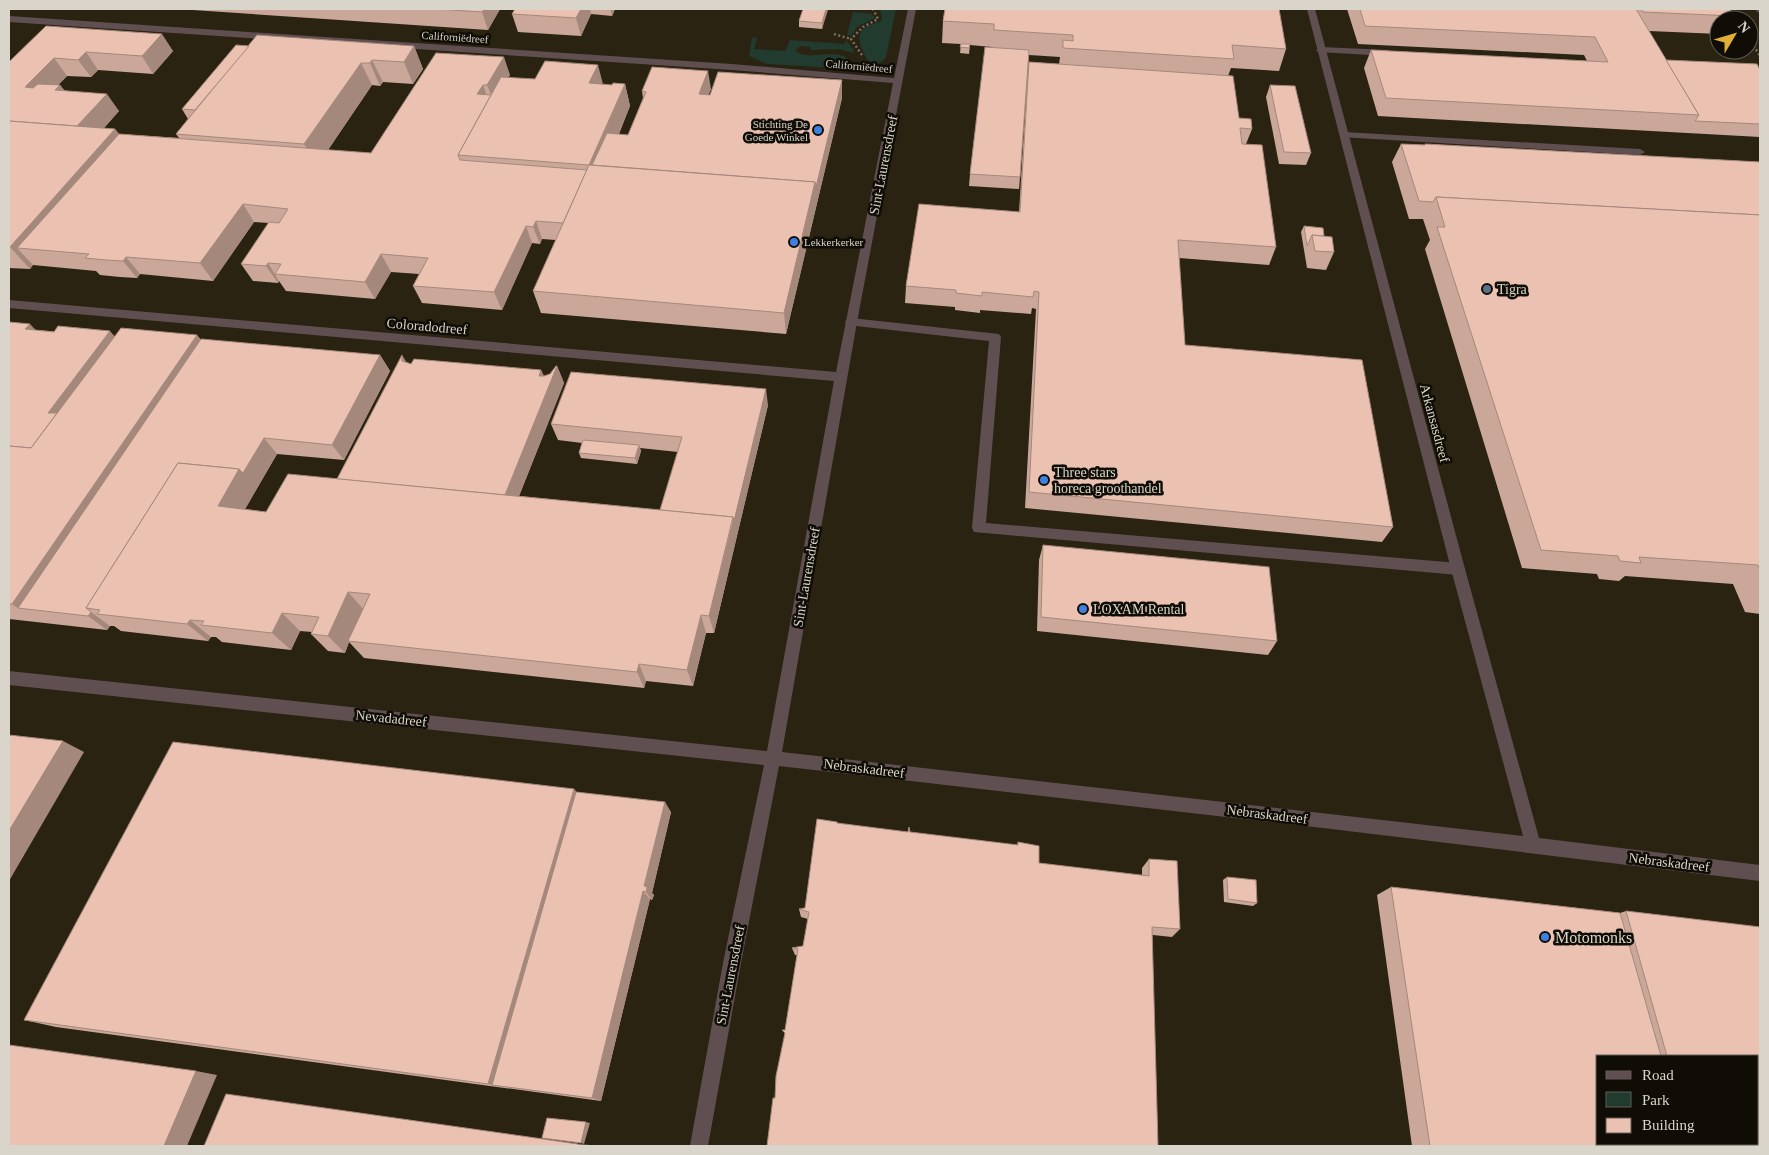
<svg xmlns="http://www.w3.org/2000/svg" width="1769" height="1155" viewBox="0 0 1769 1155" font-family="'Times New Roman',serif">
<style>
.green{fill:#213b2f}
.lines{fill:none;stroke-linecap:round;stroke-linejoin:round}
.path{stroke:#757061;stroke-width:2.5;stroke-dasharray:2 2.5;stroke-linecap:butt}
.service{fill:#604f51;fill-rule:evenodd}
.minor{fill:#604f51;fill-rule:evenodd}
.tertiary{fill:#604f51;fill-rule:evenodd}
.wall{fill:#caa798;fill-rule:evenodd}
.shaded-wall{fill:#a4887c}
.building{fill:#ebc2b1;stroke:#a4887c}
.shop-dot{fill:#3f7fe0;stroke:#100d06;stroke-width:2}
.service-dot{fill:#5c6f8a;stroke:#100d06;stroke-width:2}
.labels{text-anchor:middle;stroke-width:5;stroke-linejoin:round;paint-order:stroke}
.far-street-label{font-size:11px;fill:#d9d5ca;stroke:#100d06}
.far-poi-label{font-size:11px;fill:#d9d5ca;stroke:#100d06;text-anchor:end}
.street-label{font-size:14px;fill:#d9d5ca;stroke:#100d06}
.poi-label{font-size:14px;fill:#d9d5ca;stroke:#100d06;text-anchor:start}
.near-poi-label{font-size:16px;fill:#d9d5ca;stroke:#100d06;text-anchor:start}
</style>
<rect width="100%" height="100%" fill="#2a2312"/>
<g class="green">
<path d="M 880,9 L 896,9 L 886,57 L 883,61 L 872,67 C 866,57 851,37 866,27 C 870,25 876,23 881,21 L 882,19 Z"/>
<polygon points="853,12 872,14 875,18 857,27 851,36 847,35"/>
<path d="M 755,37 L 757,39 L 754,49 L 785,51 L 790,40 L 844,44 L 846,40 L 853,49 L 854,53 L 839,49 L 811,50 L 810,47 L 802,46 L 797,48 L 796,51 C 811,62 830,47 849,59 L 851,69 L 767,64 L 749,56 L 752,38 Z"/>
</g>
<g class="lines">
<g class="path">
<polyline points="1730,9 1735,17"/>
<polyline points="834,34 851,39"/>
<polyline points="1749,38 1760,56"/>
<polyline points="862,55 851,39 863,27 878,19 873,9"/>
</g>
<g class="service">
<polygon points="1321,47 1388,50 1393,53 1388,56 1318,52 1316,50"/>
<polygon points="1344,132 1640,149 1645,152 1640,155 1341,137 1341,133"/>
<polygon points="851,318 999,334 1001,337 986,523 1458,563 1463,565 1465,569 1463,573 1458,575 974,532 972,528 989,341 847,325 845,322 847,319"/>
</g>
<polygon class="minor" points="908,9 916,9 857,322 782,752 1523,836 1451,569 1307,9 1315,9 1465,569 1539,838 1760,865 1760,881 1323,828 779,766 741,963 708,1146 690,1146 723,963 764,765 9,685 9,671 767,751 834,381 9,308 9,300 836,372 893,83 732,70 9,22 9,16 732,64 894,78"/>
<polygon class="tertiary" points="1755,9 1760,9 1760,13 1757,12"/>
</g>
<g class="wall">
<polygon points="178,9 500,9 488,30"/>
<polygon points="509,9 615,9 612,16 591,14 581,36 518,32 512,14 515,10"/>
<polygon points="803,9 827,9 822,29 799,27 799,21"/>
<path d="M 945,9 L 1286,49 L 1279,71 L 1231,68 L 1228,76 L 1239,118 L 1252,129 L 1246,144 L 1276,247 L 1269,265 L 1179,258 L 1185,345 L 1393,527 L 1382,542 L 1025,508 L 1036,309 L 1032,308 L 1031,314 L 980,310 L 980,313 L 955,310 L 955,307 L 905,303 L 906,286 L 1019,212 L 1027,82 L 1020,177 L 1019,189 L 969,186 L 970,174 L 992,47 L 970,45 L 969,54 L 960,53 L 961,44 L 942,43 L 943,21 ZM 1029,55 L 1060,57 L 1059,64 L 1029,62 L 1027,80 Z"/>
<polygon points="1347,9 1729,9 1734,16 1732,20 1719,20 1719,34 1649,31 1666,60 1760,70 1760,137 1378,116 1364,68 1371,50 1587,61 1584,55 1358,44"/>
<polygon points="46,26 173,51 153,74 98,70 91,77 67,76 58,85 60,85 64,90 119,111 104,128 115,129 119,134 179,138 176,134 188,119 182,109 249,46 414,46 423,69 413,84 383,82 380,86 372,85 328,150 371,153 436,53 510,75 508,78 612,85 625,84 630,106 619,134 628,135 643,98 642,91 711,89 708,95 842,98 786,334 541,313 533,291 556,240 542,239 540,244 532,243 502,310 422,303 413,286 419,274 391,272 375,299 286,291 279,281 278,283 253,281 241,264 269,223 254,222 213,281 140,274 137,278 120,277 100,275 96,271 33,265 30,269 9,268 9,62"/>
<polygon points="1270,85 1311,153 1306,165 1279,164 1266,97"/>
<polygon points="1401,144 1425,145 1425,144 1760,162 1760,614 1745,612 1733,584 1625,576 1619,581 1599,579 1597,574 1522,568 1425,249 1430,240 1423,219 1409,219 1392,162"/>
<polygon points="1304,226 1324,236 1334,252 1326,270 1307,268 1301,232"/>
<polygon points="9,322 36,330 115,336 197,335 200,339 380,355 390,371 344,460 277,454 245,509 266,512 337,479 407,362 411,364 541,370 544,376 550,374 557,366 564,383 519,496 660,510 678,452 640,448 641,451 637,464 581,458 579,453 582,443 558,440 551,424 768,405 714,633 706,633 693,686 646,681 644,688 364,658 349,642 345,653 328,651 311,634 312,632 300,631 291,650 222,642 216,637 211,637 208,641 121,631 114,626 110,626 107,630 9,619"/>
<polygon points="1043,545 1277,641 1268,655 1037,631 1039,560"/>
<polygon points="574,789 576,792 671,812 652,893 654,895 652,900 650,899 601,1101 56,1027 24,1020"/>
<polygon points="837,822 838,824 1017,845 1018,842 1039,863 1142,876 1142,868 1149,859 1180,929 1172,937 1153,935 775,1098 797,955 795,955 792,948 803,946 808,919 801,917 799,909 805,908"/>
<polygon points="1227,877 1257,903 1253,906 1224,902 1223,880"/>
<path d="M 1391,887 L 1620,913 L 1626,911 L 1760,927 L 1760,1146 L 1412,1146 L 1377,895 ZM 1598,1056 L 1758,1056 L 1758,1144 L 1598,1144 Z"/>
</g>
<g class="shaded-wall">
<polygon points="484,9 500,9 488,30 482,12"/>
<polygon points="581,9 590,9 591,14 581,36 576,18"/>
<polygon points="610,9 615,9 612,16"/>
<polygon points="826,9 827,9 828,10 822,29 822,23"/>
<polygon points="162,34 173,51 153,74 142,56"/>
<polygon points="414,46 423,69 413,84 404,62"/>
<polygon points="86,52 98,70 91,77 78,60"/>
<polygon points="504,57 510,75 496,98 493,100 487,85"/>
<polygon points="54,58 67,76 38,105 25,87"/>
<polygon points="372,60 383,82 380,86 370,63"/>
<polygon points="361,63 372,85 317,166 304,144"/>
<polygon points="598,65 604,88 589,83"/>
<polygon points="708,71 711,89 702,112 699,94"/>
<polygon points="842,80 842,98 786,334 784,313 815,182"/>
<polygon points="625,84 630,106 603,171 589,165"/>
<polygon points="60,85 73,103 55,90"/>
<polygon points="483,85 489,102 477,94"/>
<polygon points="107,94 119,111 86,148 73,130"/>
<polygon points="115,129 131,152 17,248 33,265 30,269 10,247"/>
<polygon points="243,204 254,222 213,281 200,263"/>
<polygon points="536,221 542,239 540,244 533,227"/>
<polygon points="526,226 532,243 502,310 494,292"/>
<polygon points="381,254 391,272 375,299 365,282"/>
<polygon points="126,257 140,274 137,278 123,261"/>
<polygon points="268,263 279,281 278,283 266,266"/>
<polygon points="30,324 46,341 25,329"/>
<polygon points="110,331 125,348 72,421 48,413"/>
<polygon points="197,335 214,356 18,608 38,622 12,604"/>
<polygon points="380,355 390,371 344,460 332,445"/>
<polygon points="402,355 412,371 402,361"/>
<polygon points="557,366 564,383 512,514 503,499"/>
<polygon points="541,370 548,387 539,376"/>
<polygon points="766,389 768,405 714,633 709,616"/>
<polygon points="264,438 277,454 236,525 218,506 239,469"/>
<polygon points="639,445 641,451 637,464 635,458"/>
<polygon points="348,592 364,610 348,641 349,642 345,653 328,636"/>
<polygon points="91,612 110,626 107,630 88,616"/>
<polygon points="282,613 300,631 291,650 272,633"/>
<polygon points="701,615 706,633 693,686 687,670"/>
<polygon points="190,620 211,637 208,641 187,624"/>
<polygon points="639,664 646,681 644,688 637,672"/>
<polygon points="63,741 84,752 9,881 9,831"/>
<polygon points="574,789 584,802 492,1085 488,1084"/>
<polygon points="665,802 671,812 652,893 654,895 652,900 646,892 644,886"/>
<polygon points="643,891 650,899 601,1101 592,1098"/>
<polygon points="196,1071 217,1075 187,1146 164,1146"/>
<polygon points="586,1122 590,1123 584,1144 581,1143"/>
<polygon points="578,1144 590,1145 590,1146 578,1146"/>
</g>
<g class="building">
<polygon points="436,9 484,9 482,12"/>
<polygon points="515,9 581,9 576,18 512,14"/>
<polygon points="803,9 826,9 822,23 799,21"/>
<polygon points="945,9 1279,9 1286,49 1232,45 1234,59 1063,48 1063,40 1073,41 1073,35 994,30 994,24 943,21"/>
<polygon points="1360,9 1636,9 1699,115 1386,98 1371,50 1608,62 1595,37 1365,26"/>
<polygon points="1641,9 1729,9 1734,16 1643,12"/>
<polygon points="46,26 162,34 142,56 86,52 78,60 54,58 25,87 33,88 38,84 60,85 55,90 107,94 77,126 9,121 9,62"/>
<polygon points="257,35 414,46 404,62 372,60 370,63 361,63 304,144 176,134"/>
<polygon points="961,44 970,44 969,48 960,47"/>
<polygon points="236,45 249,46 195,110 182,109"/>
<polygon points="985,47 1029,50 1020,177 970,174"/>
<polygon points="436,53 504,57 487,85 483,85 477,94 491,95 458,155 460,160 587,170 563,223 536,221 533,227 526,226 494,292 413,286 428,258 381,254 365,282 275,274 281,264 268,263 266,266 241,264 269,222 279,223 288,209 243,204 200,263 126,257 123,261 106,260 85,258 89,254 17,248 119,134 371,153"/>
<polygon points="1666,60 1757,64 1760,70 1760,124 1695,121 1699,115"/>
<polygon points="545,61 598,65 589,83 612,85 613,83 625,84 589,165 458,155 501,77 535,79"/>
<polygon points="1029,62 1233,76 1239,118 1251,119 1252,129 1240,128 1242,144 1262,145 1276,247 1178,240 1185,345 1362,360 1393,527 1029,492 1039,292 1034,291 1033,297 982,292 982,296 956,293 956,290 906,286 919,204 1020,212"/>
<polygon points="652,67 708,71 699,94 710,95 718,72 842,80 816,187 815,182 592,165 607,133 628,135 646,92 642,91"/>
<polygon points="1270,85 1295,86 1311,153 1284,152"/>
<polygon points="9,121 115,129 10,247 9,247"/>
<polygon points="1401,144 1425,145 1425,144 1760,162 1760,215 1436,197 1433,202 1419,201"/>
<polygon points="589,165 815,182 784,313 533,291"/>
<polygon points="1436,197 1760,215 1760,570 1758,565 1639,557 1641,563 1620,561 1618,556 1541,550 1437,227 1445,227"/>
<polygon points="1304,226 1323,228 1324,236 1312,235 1307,246"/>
<polygon points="1312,235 1332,237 1334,252 1315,251"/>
<polygon points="9,322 30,324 25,329 54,332 58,326 110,331 48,413 57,413 31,448 9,446"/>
<polygon points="121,328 197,335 12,604 9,604 9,446 31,448"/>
<polygon points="201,339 380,355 332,445 264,438 243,473 239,469 178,463 86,608 91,612 88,616 18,608"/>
<polygon points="402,355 402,361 411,364 414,359 541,370 539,376 544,376 550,374 556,366 557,366 505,495 337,479"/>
<polygon points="571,372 766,389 734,521 733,517 660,510 682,437 551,424"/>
<polygon points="583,440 639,445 635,458 579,453"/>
<polygon points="178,463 239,469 218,506 266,512 288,474 733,517 709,616 701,615 687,670 639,664 637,672 348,641 370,594 348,592 328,636 311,634 319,617 282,613 272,633 201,625 204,621 190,620 187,624 97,614 100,610 86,608"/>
<polygon points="1043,545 1269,567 1277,641 1041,617"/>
<polygon points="9,735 63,741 9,831"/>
<polygon points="173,742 574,789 488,1084 24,1020"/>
<polygon points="576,792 665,802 644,886 647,887 646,892 643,891 592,1098 492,1085"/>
<polygon points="817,819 837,822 837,823 908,832 909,827 910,832 1018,845 1018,842 1039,846 1039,863 1149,876 1149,859 1177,861 1180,929 1152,927 1158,1146 767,1146 773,1098 775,1098 776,1076 785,1033 782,1030 785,1030 798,949 792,948 803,946 809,912 799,909 805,908"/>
<polygon points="1227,877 1256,880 1257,903 1228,899"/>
<polygon points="1391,887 1620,913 1661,1056 1598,1056 1598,1144 1685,1144 1686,1146 1430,1146"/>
<polygon points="1626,911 1760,927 1760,1146 1693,1146 1692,1144 1758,1144 1758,1056 1667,1056"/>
<polygon points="9,1045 196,1071 164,1146 9,1146"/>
<polygon points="226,1094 578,1144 578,1146 204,1146"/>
<polygon points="547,1118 586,1122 581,1143 542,1138"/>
</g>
<g class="shop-dot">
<circle cx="818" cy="130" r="5"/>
<circle cx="794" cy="242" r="5"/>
<circle cx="1044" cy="480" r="5"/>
<circle cx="1083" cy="609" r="5"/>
<circle cx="1545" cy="937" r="5"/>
</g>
<circle class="service-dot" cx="1487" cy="289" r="5"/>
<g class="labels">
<g class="far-street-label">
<text transform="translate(455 37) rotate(4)" y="4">Californiëdreef</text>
<text transform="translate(859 66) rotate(5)" y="4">Californiëdreef</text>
</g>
<g class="far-poi-label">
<text x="808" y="128">Stichting De<tspan x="808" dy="13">Goede Winkel</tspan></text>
<text x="804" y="246" text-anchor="start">Lekkerkerker</text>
</g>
<g class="street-label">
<text transform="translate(883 165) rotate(-79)" y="5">Sint-Laurensdreef</text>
<text transform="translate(427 326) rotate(5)" y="5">Coloradodreef</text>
<text transform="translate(1435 423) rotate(75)" y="5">Arkansasdreef</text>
<text transform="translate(806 577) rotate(-80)" y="5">Sint-Laurensdreef</text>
<text transform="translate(391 718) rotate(6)" y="5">Nevadadreef</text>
<text transform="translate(864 768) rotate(7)" y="5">Nebraskadreef</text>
<text transform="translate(1267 814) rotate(7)" y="5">Nebraskadreef</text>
<text transform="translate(1669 862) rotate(7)" y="5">Nebraskadreef</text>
<text transform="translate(730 975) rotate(-79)" y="5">Sint-Laurensdreef</text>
</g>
<g class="poi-label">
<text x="1497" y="294">Tigra</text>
<text x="1054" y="477">Three stars<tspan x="1054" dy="16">horeca groothandel</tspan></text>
<text x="1093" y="614">LOXAM Rental</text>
</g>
<g class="near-poi-label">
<text x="1555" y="943">Motomonks</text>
</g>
</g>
<rect width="1769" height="1155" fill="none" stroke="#d9d5ca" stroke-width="20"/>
<rect x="1596" y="1055" width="162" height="90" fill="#100d06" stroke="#605d54"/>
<rect x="1606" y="1071" width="25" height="8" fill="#604f51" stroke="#605d54"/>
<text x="1642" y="1080" font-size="15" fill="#d9d5ca">Road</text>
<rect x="1606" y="1092" width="25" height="15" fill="#213b2f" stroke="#605d54"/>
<text x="1642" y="1105" font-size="15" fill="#d9d5ca">Park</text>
<rect x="1606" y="1118" width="25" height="15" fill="#ebc2b1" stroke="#605d54"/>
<text x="1642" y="1130" font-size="15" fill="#d9d5ca">Building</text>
<g transform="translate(1734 35) rotate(52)"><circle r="24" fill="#100d06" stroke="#605d54"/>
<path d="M0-4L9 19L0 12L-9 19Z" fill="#e1af34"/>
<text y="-8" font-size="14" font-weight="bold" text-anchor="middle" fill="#d9d5ca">N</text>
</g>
</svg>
